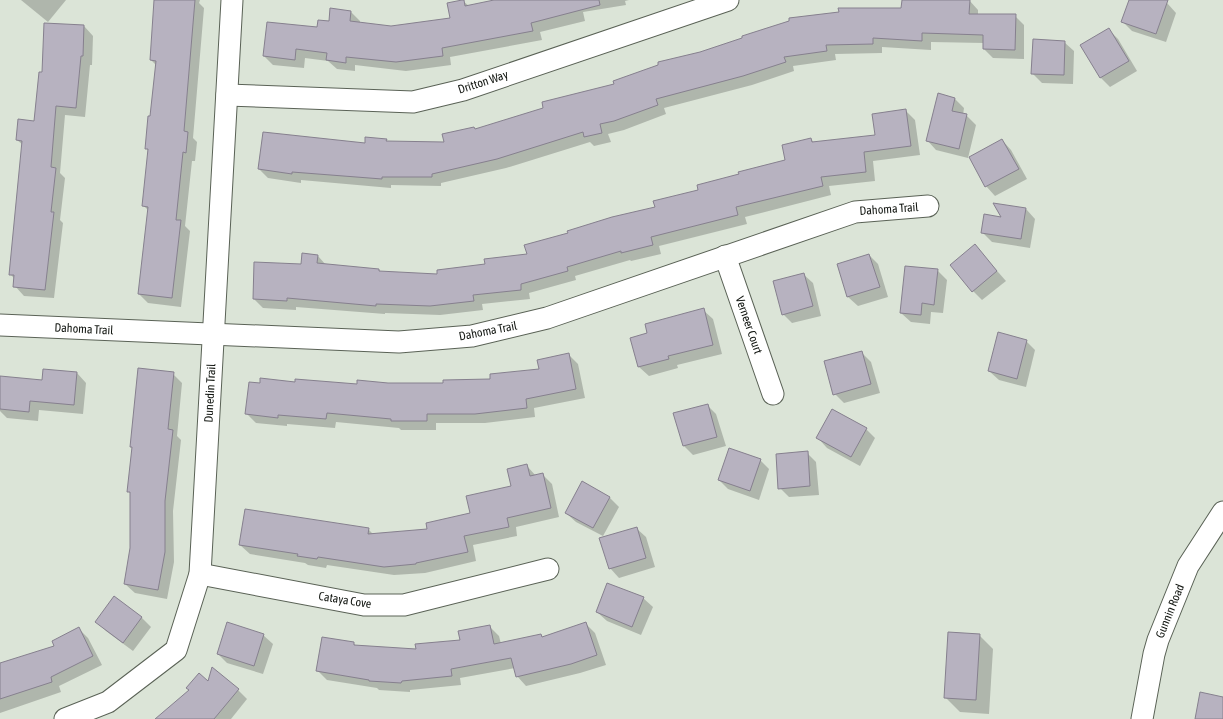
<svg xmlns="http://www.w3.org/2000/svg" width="1223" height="719" viewBox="0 0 1223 719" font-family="'Asap Condensed',sans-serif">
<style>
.shadow{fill:#0003}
.building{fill:#b7b2c0;stroke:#86808e}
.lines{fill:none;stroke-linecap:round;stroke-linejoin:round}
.street-casing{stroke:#5a6256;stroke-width:23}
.street{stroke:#fff;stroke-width:21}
.labels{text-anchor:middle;stroke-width:4;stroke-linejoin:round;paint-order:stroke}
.street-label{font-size:12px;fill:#121611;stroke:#fff}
</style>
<rect width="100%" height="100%" fill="#dbe4d7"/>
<g class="shadow">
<polygon points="21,0 66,0 48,22"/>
<polygon points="156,0 200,0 199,3 204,8 193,138 197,142 195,161 192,161 185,226 190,231 181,307 148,303 139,294 149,211 143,205 149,151 147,149 156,65 151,60"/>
<polygon points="500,0 629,0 625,1 626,5 583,12 585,21 540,32 542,40 450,57 451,65 406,71 355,65 355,71 337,69 328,61 305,58 304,68 273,65 264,56 351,12 360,21 360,24 391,27 451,19 463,1 469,6"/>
<polygon points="938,0 969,0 978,10 978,15 1015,16 1024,25 1024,59 993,58 984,49 984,43 931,42 931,50 882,47 882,53 835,54 836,60 793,66 794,71 752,85 664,108 666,114 624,130 608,134 611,142 594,146 590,142 506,168 441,183 441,186 391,185 391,188 301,180 301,183 268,178 259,169 386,140 388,142 446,143 476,130"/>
<polygon points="1130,0 1157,0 1167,3 1176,13 1166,42 1132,31 1122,21"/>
<polygon points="84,26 93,36 92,65 90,65 85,117 65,115 60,173 65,178 60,220 63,223 54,298 24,296 15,286 15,279 10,274 23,145 17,140 35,122 43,74"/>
<polygon points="1109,30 1118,39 1137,71 1110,87 1101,78 1082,46"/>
<polygon points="1064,42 1074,51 1073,84 1042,83 1033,74"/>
<polygon points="955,99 964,108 963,115 967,116 976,125 968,158 936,150 927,140"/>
<polygon points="906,111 915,120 920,155 873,161 875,181 829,186 831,195 745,217 747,224 659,246 661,254 631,261 630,260 575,276 576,280 529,293 530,299 482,304 483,310 440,315 385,313 385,314 296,307 296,310 263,308 254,299 302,265 318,256 326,265 379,270 382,273 438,275 528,255 699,191 787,161 811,139 814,143 876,137"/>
<polygon points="1002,140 1011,150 1027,179 995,196 986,186"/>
<polygon points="1026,209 1035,219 1030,248 992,242 982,232"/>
<polygon points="975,246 1006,281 982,300 973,291"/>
<polygon points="869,255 878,264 888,297 858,306 848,297 838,265"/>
<polygon points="938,271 947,280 943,313 931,312 930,324 911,322 901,313"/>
<polygon points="803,274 813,283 821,316 792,323 783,314"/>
<polygon points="703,310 713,319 722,354 677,365 678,368 649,376 639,367 632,338 649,334"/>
<polygon points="1026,341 1035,350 1026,387 999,380 989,371"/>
<polygon points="861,352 871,362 880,393 844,403 835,394"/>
<polygon points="569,355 578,364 585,398 534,408 535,417 485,423 436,423 436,430 401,430 399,428 336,422 335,428 287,424 287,426 256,423 246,413 296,383 358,385 444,384 491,380 540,370"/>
<polygon points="77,373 86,383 83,414 39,410 38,421 7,418 0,411 0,381 43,381"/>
<polygon points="173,374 182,383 177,436 181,440 173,511 174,562 167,599 135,593 125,584 131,548 131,494 129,492 133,449 131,447"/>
<polygon points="707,405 716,414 726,446 693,455 684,446"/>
<polygon points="866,429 875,438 860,466 827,448 818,438"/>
<polygon points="807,453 816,462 819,495 789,497 780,488"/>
<polygon points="760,460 769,469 759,500 728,489 719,480"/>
<polygon points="527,466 536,476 542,474 552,484 559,517 516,527 517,536 473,545 476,561 425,573 394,575 327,565 326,568 308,565 305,563 250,554 240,545 368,529 374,535 429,530 472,514 512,487"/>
<polygon points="583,483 610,498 619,507 603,536 576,522 566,513"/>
<polygon points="636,528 646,537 655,567 619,578 610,568"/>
<polygon points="115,598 142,618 151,627 133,651 106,631 97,621"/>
<polygon points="643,598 653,607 641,635 607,621 597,612"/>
<polygon points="586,624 595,633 606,665 580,673 526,686 517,676 515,668 460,678 461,685 410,690 410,692 379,690 377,688 327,680 318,671 354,644 357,647 417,650 462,641 490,627 499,636 501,644 541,635 543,638"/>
<polygon points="79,629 88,638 102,665 59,686 61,692 0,713 0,664 56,646"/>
<polygon points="263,635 273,644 263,674 227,663 218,654"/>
<polygon points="979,635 993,649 989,714 960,712 946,698"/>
<polygon points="209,683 238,690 247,699 231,719 157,719"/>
</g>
<g class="building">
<polygon points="154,0 195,0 184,131 188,132 186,153 183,152 176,220 181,220 172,298 138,294 148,207 142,206 148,149 145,149 148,116 150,116 156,61 150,60"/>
<polygon points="462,0 464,0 465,6 494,0 599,0 600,5 531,23 533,31 442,48 443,56 396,62 346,57 346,63 326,60 327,53 296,49 295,60 263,56 267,22 317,27 318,20 329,21 330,8 351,11 350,21 391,26 450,18 447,3"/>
<polygon points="902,0 970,0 969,14 1016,14 1015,50 983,49 983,35 922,33 922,41 873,38 873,44 826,45 827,51 784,57 786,62 743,76 656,99 658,105 614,121 600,124 602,133 584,137 583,132 497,159 432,174 432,177 382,177 382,179 292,172 292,174 258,169 263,132 365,143 365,137 387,139 386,141 444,142 442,134 474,127 475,129 543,108 542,102 614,84 613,81 658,65 658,62 700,52 742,38 742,36 789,21 789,18 839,12 838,8 901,8"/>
<polygon points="1129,0 1168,0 1156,34 1121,22"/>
<polygon points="44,23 84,25 83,56 81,56 76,108 56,106 51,167 56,168 51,212 54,212 45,290 13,287 14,275 9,275 22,141 16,140 18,119 34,121 39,72 42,72"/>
<polygon points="1109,28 1129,61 1100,78 1080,45"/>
<polygon points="1033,39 1065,41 1064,75 1031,74"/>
<polygon points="938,93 955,98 952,111 967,114 959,149 926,141"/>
<polygon points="906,109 911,146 864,152 866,172 821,177 823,186 736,207 738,215 651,237 653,245 621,253 621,251 567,267 568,271 521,284 521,290 473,295 474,301 430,306 376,304 376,306 287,298 287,301 253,299 254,262 301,264 302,253 318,255 317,263 379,269 379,271 437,274 437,270 485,264 484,259 527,254 524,245 568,233 567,231 612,217 655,207 653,201 698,190 697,185 739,174 738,172 785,160 782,145 811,138 812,142 875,135 872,114"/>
<polygon points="1002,139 1019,169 985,187 969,157"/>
<polygon points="993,203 1026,208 1021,239 981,233 984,214 1001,217"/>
<polygon points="975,244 997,271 972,292 950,265"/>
<polygon points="869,254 880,287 847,297 837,264"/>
<polygon points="905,266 938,269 934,305 922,303 921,315 900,313"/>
<polygon points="804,273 813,306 782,315 773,281"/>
<polygon points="704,308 713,345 668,356 669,359 638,367 630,338 647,333 645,324"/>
<polygon points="998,332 1027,340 1017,379 988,371"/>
<polygon points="862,351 871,384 833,395 824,361"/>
<polygon points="569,353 576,389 526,399 527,408 475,414 427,414 427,421 391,421 391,419 327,413 326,419 278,415 278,418 245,414 249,382 260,383 260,378 295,382 295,379 357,384 357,380 388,383 443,383 443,380 490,379 490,374 539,369 537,360"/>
<polygon points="138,368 174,372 168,429 173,430 165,501 165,552 158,590 124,584 130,548 130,492 127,492 132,447 130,447"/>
<polygon points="43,369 77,372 74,405 30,401 29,412 0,409 0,376 42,380"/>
<polygon points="708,404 717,437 683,446 673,413"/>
<polygon points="832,409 867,428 851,457 816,438"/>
<polygon points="729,448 761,459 750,491 718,480"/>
<polygon points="808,451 810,486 778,489 776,454"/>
<polygon points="527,464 530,476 543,473 551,508 507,518 509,527 464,536 468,552 416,563 416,564 384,567 318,557 317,559 297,556 298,554 239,545 245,509 369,528 368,534 427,529 426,523 470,513 466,496 511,486 507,469"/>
<polygon points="582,481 610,497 593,528 565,513"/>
<polygon points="637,527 646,558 609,569 599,538"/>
<polygon points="607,583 644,597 632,627 596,612"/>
<polygon points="114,596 142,617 123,643 95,622"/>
<polygon points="227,622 264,634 254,666 217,654"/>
<polygon points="586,622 597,655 571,664 516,677 511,658 451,669 452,676 402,681 401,683 369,681 369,680 316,671 322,637 354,642 354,645 416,649 415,644 460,640 458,631 490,625 494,644 541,634 542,637"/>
<polygon points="79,627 93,656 51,677 52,682 0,699 0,663 54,646 52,641"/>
<polygon points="948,632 980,634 976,700 944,698"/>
<polygon points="212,667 239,689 214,719 155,719 189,690 186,688 199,673 208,681"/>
<polygon points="1200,692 1223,697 1223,719 1195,719"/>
</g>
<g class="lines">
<g class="street-casing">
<g id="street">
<polyline points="227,95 413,102 463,90 728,0"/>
<polyline points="725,256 773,394"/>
<polyline points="0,325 399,342 472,336 547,318 855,212 928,206"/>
<polyline points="200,574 364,605 404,605 548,569"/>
<polyline points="65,719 108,702 176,650 200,574 232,0"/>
<polyline points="1142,719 1154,654 1158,640 1188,566 1223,512"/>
</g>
</g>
<use href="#street" class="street"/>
</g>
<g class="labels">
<g class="street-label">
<text transform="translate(483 82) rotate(-18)" y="4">Dritton Way</text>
<text transform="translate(889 209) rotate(-4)" y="4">Dahoma Trail</text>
<text transform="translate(749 325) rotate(71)" y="4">Verneer Court</text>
<text transform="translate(84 329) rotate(3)" y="4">Dahoma Trail</text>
<text transform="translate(488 331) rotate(-11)" y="4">Dahoma Trail</text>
<text transform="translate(210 393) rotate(-87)" y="4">Dunedin Trail</text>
<text transform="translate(345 600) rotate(9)" y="4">Cataya Cove</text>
<text transform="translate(1170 611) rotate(-68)" y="4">Gunnin Road</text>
</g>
</g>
</svg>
